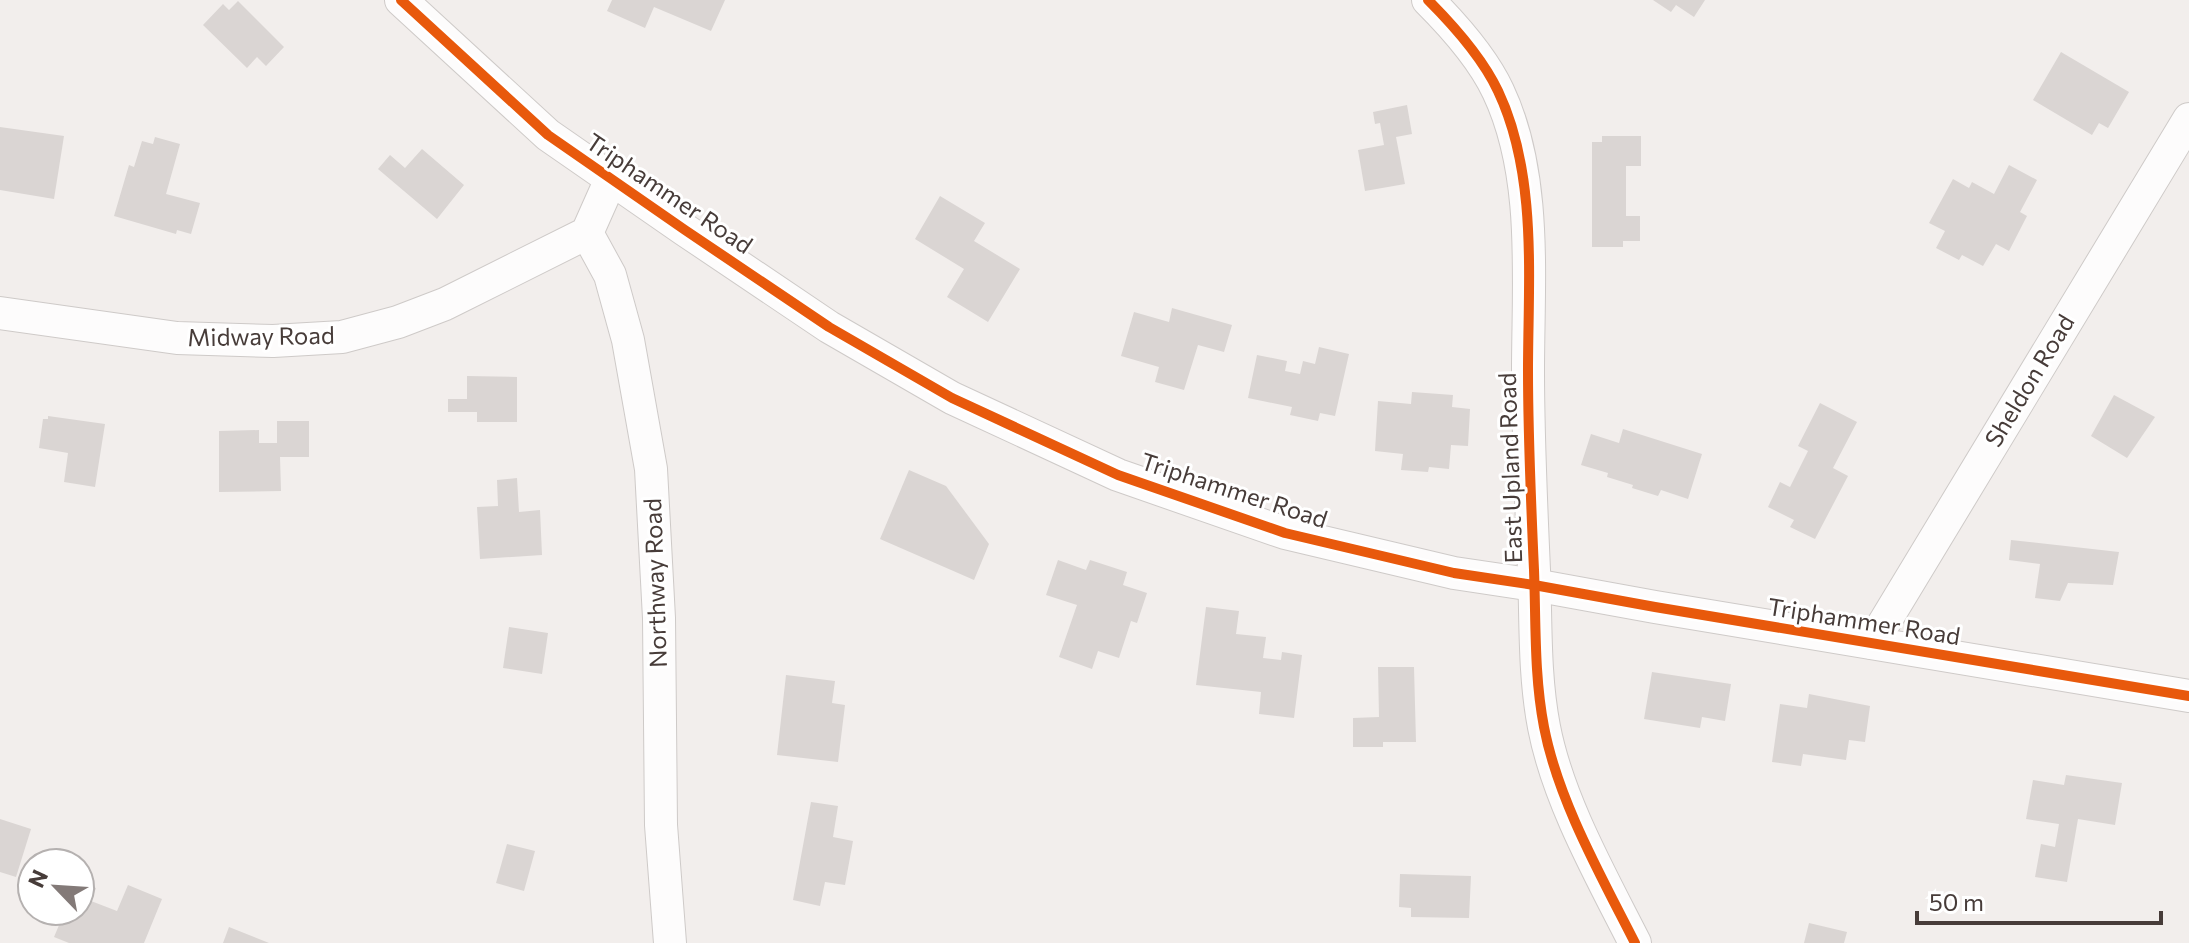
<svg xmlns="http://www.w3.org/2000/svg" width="2189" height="943" viewBox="0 0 2189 943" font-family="Commissioner,sans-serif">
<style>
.building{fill:#dad5d3}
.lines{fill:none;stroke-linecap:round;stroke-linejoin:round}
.minor-casing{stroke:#cecac8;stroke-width:34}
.minor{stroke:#fdfcfc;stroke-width:32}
.cycleway-casing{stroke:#fff;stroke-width:15}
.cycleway{stroke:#e8590c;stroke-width:10}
.labels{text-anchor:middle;stroke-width:6;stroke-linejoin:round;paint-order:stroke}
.street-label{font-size:24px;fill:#473c39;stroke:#fff}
</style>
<rect width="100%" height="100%" fill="#f2eeec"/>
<g class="building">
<polygon points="612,0 725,0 711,31 654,7 645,28 607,11"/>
<polygon points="1653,0 1705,0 1694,17 1676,5 1671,12"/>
<polygon points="238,1 284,47 266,66 257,57 247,68 203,25 223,4 229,10"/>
<polygon points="2061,52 2129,92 2108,128 2099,123 2092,135 2033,100"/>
<polygon points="1407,105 1412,134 1396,137 1405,184 1365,191 1358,150 1384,145 1380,123 1375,124 1373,112"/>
<polygon points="0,127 64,136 54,199 0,190"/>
<polygon points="1602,136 1641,136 1641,166 1626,166 1626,216 1640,216 1640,241 1623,241 1623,247 1592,247 1592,142 1602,142"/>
<polygon points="155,137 180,144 166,194 200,203 191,234 177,230 176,234 114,216 129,165 134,167 142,141 153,144"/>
<polygon points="422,149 464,185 437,219 378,169 390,155 405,168"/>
<polygon points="2009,165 2037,180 2020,212 2027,216 2009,251 1996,244 1983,266 1962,255 1959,260 1936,248 1945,231 1929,223 1953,179 1969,188 1972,182 1994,194"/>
<polygon points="940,196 985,223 974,241 1020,269 988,322 947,297 964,269 915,239"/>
<polygon points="1172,308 1232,325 1224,352 1198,345 1184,390 1155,382 1159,367 1121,356 1134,312 1169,322"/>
<polygon points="1319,347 1349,354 1335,416 1320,413 1318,421 1290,415 1292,407 1248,398 1257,355 1287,361 1285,371 1300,374 1303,361 1315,364"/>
<polygon points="467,376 517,377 517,422 477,422 477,412 448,412 448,399 467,399"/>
<polygon points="1412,392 1453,395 1452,407 1470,409 1468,446 1451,445 1449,469 1429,467 1428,472 1401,470 1403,454 1375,451 1378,401 1411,404"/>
<polygon points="2114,395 2155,417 2127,458 2091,436"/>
<polygon points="1820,403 1857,422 1833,468 1848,476 1815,539 1790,527 1794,520 1768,507 1780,482 1790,487 1808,451 1798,446"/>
<polygon points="48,416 105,424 95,487 64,482 68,453 39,448 43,419 48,419"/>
<polygon points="277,421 309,421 309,457 280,457 281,491 219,492 219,431 259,430 259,443 277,443"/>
<polygon points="1623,429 1702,454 1688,499 1661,490 1658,496 1632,488 1633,485 1607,477 1608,473 1581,465 1591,434 1619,443"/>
<polygon points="909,470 946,486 989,544 974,580 880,539"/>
<polygon points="517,478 519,512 540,510 542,555 480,559 477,507 498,506 497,480"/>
<polygon points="2011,540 2119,552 2113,585 2068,583 2060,601 2035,598 2040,564 2009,560"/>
<polygon points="1058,560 1086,570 1090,560 1127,572 1123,585 1147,593 1137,623 1131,621 1119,658 1098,651 1092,669 1059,657 1077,605 1046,595"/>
<polygon points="1206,607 1239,611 1236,634 1266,637 1263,658 1281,660 1282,652 1302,655 1294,718 1259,714 1261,692 1196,685"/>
<polygon points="509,627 548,633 542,674 503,668"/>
<polygon points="1378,667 1414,667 1416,742 1383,742 1383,747 1353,747 1353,718 1379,717"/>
<polygon points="1652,672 1731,684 1725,721 1702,717 1700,728 1644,719"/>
<polygon points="786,675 835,681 832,703 845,705 838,762 777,755"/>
<polygon points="1809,694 1870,706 1865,742 1849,740 1846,760 1803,754 1801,766 1772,762 1780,704 1807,708"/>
<polygon points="2066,775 2122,783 2115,825 2078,819 2067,882 2035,877 2041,844 2055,847 2059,824 2026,819 2033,780 2064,785"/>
<polygon points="811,802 838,806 833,837 853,841 845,885 825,882 820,906 793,900"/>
<polygon points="0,819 31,829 16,877 0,872"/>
<polygon points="507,844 535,851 524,891 496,883"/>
<polygon points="1400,874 1471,876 1469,918 1411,917 1411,908 1399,907"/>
<polygon points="80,881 96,888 91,901 117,911 128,885 162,899 144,943 69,943 54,937 65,911 80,911"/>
<polygon points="1809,923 1847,932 1844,943 1804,943"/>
<polygon points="229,927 269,943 223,943"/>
</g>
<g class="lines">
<g class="minor-casing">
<g id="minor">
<polyline points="401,0 548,135 685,230 829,327 952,398 1118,475 1285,533 1454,573 1534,585 1655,607 2189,696"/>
<path d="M 1428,0 C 1454,26 1482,57 1498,91 C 1538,175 1528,281 1528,371 C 1528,437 1531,504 1534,570 C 1536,623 1534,675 1544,727 C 1558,800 1601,876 1635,943"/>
<polyline points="587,233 610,275 628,340 651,469 659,618 661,825 670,943"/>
<polyline points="0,313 177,338 273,341 342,337 398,322 445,304 587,233 611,179"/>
<polyline points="1872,643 2189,119"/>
</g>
</g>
<use href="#minor" class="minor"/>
<g class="cycleway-casing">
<g id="cycleway">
<polyline points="401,0 548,135 685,230 829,327 952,398 1118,475 1285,533 1454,573 1534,585 1655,607 2189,696"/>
<path d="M 1428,0 C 1454,26 1482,57 1498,91 C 1538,175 1528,281 1528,371 C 1528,437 1531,504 1534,570 C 1536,623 1534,675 1544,727 C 1558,800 1601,876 1635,943"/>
</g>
</g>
<use href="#cycleway" class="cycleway"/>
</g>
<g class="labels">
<g class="street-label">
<text transform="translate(669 194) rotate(34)" y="8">Triphammer Road</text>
<text transform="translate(261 337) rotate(-1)" y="8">Midway Road</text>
<text transform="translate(2030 381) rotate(-59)" y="8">Sheldon Road</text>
<text transform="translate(1511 468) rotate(-92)" y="8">East Upland Road</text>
<text transform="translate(1234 491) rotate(18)" y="8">Triphammer Road</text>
<text transform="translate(656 583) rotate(-92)" y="8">Northway Road</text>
<text transform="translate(1864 622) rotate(9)" y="8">Triphammer Road</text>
</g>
</g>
<g transform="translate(56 887) rotate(295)"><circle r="38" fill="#ffffff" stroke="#b5b1b0" stroke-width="2"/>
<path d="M0-6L14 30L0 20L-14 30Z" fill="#837a78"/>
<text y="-12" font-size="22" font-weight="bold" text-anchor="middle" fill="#473c39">N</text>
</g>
<path d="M1917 911v12h244v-12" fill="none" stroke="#473c39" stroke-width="4"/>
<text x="1929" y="911" font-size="24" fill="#473c39" stroke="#ffffff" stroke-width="6" paint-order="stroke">50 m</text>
</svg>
